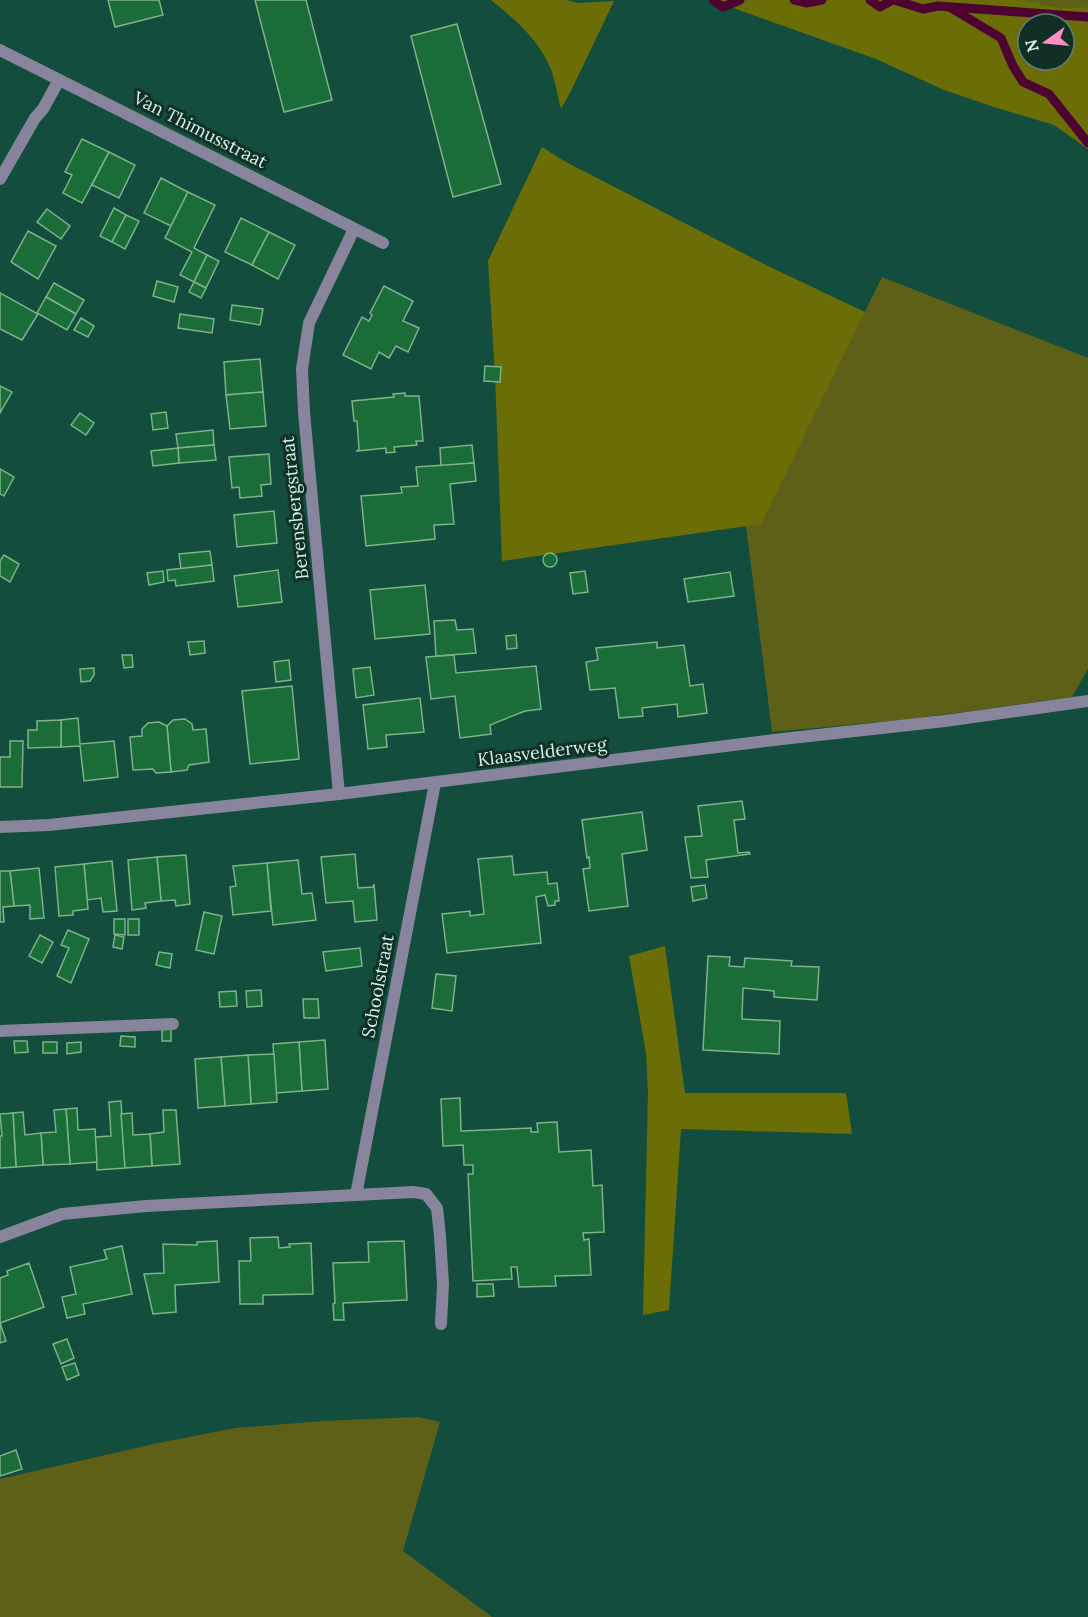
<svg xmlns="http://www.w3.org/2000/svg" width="1088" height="1617" viewBox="0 0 1088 1617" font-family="Lora,serif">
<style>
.green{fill:#5e6018}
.forest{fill:#6b6e07;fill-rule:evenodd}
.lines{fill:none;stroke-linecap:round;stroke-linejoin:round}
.stream{stroke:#4e0430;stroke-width:9}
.building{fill:#1a6c39;stroke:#7db28a;stroke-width:1.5}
.service{stroke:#87849c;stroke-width:12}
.minor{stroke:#87849c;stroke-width:12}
.tertiary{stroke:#87849c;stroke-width:12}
.labels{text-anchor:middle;stroke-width:6;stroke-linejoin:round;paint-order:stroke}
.street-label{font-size:18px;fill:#d0f3e6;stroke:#102f26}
</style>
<rect width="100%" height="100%" fill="#134d3d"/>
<g class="green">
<polygon points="1025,0 1088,0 1088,7 1056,9"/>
<polygon points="882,277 1088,358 1088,669 1072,697 911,719 772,732 746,526 761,523"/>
<polygon points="418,1417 440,1422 403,1551 492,1617 0,1617 0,1479 158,1443 236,1428 323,1421"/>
</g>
<g class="forest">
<path d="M 491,0 L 567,0 L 578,3 L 614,1 L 570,93 L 561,109 C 557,94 555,76 548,63 C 536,37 513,18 491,0 Z"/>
<path d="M 711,0 L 1025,0 L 1056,8 L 1088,7 L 1088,149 L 1054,125 L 994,107 L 944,90 L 876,59 ZM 1028,24 L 1064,24 L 1064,60 L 1028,60 Z"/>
<polygon points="542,147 566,162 768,266 865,312 761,524 502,561 495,375 488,261"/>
<polygon points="665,946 685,1093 846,1093 852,1134 681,1129 669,1310 643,1315 648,1091 646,1053 629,956"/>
</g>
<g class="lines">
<g class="stream">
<polyline points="713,0 723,7 740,0"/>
<polyline points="794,0 806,3 822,0"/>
<polyline points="870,0 880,7 892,0"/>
<polyline points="894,0 923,9 938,6 1088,17"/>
<polyline points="951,8 1001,38 1013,66 1023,82 1049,94 1088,143"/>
</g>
</g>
<g class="building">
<polygon points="108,0 159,0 163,15 115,27"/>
<polygon points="255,0 306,0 332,100 284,112"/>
<polygon points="457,24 501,184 453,197 411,36"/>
<polygon points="82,139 109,152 82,203 63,193 72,175 65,172"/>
<polygon points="109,152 135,165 119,198 92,185"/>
<polygon points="161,178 188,192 171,226 144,213"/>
<polygon points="188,192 215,205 194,248 207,255 194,282 180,275 192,252 165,238"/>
<polygon points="114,208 126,215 112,242 100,236"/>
<polygon points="47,209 70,226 61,239 37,222"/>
<polygon points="126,215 139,221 125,249 112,242"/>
<polygon points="241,218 269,232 252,265 225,252"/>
<polygon points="28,231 56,246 38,279 11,262"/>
<polygon points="269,232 295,245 278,279 252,265"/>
<polygon points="207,255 219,261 206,288 194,282"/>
<polygon points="157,281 178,287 174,302 153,296"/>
<polygon points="194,282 206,288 201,298 189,292"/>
<polygon points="54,283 84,300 76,314 46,297"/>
<polygon points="384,286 413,301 403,321 419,328 408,352 396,346 389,358 379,352 371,369 343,355 362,317 369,321 372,315 370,313"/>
<polygon points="0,293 38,314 22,340 0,329"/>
<polygon points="46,297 76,314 67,330 37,313"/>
<polygon points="232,305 263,309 260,325 230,320"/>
<polygon points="180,314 214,319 212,333 178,328"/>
<polygon points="81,318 94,326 88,337 74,330"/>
<polygon points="260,359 263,392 226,395 224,362"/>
<polygon points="485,366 501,367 500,382 484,381"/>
<polygon points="0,386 12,392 0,413"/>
<polygon points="263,392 266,426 230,429 226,395"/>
<polygon points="405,393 405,396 419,396 423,441 416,441 417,445 394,447 395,452 386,453 386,448 357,451 359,449 357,421 354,421 352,401 394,397 393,394"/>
<polygon points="166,412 168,428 153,430 151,414"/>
<polygon points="80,413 94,423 86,435 71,425"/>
<polygon points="213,430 214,445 178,448 176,434"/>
<polygon points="214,445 216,460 179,463 178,448"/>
<polygon points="472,445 474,463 441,466 440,448"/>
<polygon points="178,448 179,463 153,466 151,451"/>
<polygon points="269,454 271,484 261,485 262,496 240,498 239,487 232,488 229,457"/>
<polygon points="474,463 476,481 450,484 454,524 434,525 435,539 366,546 361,496 402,493 401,487 418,486 416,467"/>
<polygon points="0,469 14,477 4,496 0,494"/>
<polygon points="274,511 277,543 237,547 234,515"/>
<polygon points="210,551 212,565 181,569 179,554"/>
<circle cx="550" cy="560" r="7"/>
<polygon points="4,555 19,564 10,582 0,576 0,561"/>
<polygon points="212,565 214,581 176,586 175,580 168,581 167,570"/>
<polygon points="278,570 282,602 238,607 234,576"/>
<polygon points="163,571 164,582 149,585 147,573"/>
<polygon points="585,571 588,592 573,594 570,573"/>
<polygon points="730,572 734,596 688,602 684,579"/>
<polygon points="425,585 430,634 375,639 370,590"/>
<polygon points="455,620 457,630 473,629 476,653 436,656 434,621"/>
<polygon points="516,635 517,648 507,649 506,636"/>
<polygon points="204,641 205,653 190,655 188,642"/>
<polygon points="657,642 657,648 684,645 690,686 703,684 707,713 678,717 677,704 642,708 643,716 619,718 615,688 590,690 586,662 598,660 596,648"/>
<polygon points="122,655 132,655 133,667 124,668"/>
<polygon points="454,655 456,673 536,666 541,709 525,711 490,725 491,734 460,738 455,696 431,699 426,657"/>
<polygon points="289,660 291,680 276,682 274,662"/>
<polygon points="370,667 374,695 356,698 353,669"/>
<polygon points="94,668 94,675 90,681 81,682 80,669"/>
<polygon points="292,686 299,759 250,764 242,691"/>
<polygon points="420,698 424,732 386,735 387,747 368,749 363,705"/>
<polygon points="78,718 80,744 114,741 118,777 84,781 80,746 61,747 61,720"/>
<polygon points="185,719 192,724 193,730 206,729 209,762 189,765 187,770 171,772 167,726 173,720"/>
<polygon points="61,720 61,747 28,748 28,730 37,730 37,721"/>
<polygon points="159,722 167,726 171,772 156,773 153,769 133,770 130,737 142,736 142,729 148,723"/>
<polygon points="10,741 23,741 22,787 0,787 0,757 10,757"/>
<polygon points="742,801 745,819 734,820 738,853 749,852 750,854 706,860 708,877 691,878 685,837 702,836 698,806"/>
<polygon points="642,812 647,850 622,854 628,906 589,911 583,869 590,868 589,857 587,858 582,820"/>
<polygon points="355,854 358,888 373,887 374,884 377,920 355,922 353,901 326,903 321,857"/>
<polygon points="186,855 190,904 176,906 175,900 161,901 157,857"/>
<polygon points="512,856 514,875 547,872 548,884 557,883 559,901 555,901 555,905 548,906 545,895 536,897 541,943 447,953 442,914 470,911 470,916 484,914 478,859"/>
<polygon points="157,857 161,901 145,903 146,908 132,910 128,860"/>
<polygon points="298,860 302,894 312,893 316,920 273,925 267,863"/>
<polygon points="112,861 117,911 103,912 101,898 87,900 84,864"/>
<polygon points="267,863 271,911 233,915 230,887 236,886 233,866"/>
<polygon points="84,864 88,909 73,911 73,915 59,916 55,867"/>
<polygon points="39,868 44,918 30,919 30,905 14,906 10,871"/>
<polygon points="0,871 10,871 14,906 3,907 4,922 0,922"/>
<polygon points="705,885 707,898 693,901 691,887"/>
<polygon points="204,912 222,916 214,954 196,950"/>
<polygon points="114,919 125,919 125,935 114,934"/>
<rect x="128" y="919" width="11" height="16"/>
<polygon points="68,930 89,939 71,983 57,976 69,948 61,945"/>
<polygon points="40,935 53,942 42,963 29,956"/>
<polygon points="115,935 124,937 122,949 113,947"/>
<polygon points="360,948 362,966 326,971 323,952"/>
<polygon points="159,952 172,954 170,968 156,965"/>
<polygon points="708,956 730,957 729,966 744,967 745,958 792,961 791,966 819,967 817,1000 774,997 774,991 743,988 742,1019 780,1021 779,1054 703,1050"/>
<polygon points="436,974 456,976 452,1011 432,1008"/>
<polygon points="261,990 262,1006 247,1007 246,991"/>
<polygon points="236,991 237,1006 220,1007 219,992"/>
<polygon points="303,999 318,999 319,1018 304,1018"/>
<polygon points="171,1029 171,1041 162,1041 162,1030"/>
<polygon points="121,1036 135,1037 135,1047 120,1046"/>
<polygon points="325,1040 328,1089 302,1091 299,1042"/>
<polygon points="14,1041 27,1041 28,1052 15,1053"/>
<rect x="43" y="1042" width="14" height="11"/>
<polygon points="81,1042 81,1052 67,1054 67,1043"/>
<polygon points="299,1042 302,1091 276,1093 273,1044"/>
<polygon points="274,1054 277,1102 251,1104 248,1055"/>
<polygon points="248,1055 251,1104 225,1106 221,1057"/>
<polygon points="221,1057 225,1106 198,1108 195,1059"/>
<polygon points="460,1098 461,1131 531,1128 531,1132 538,1132 537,1123 557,1122 559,1152 591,1150 593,1186 602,1185 604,1232 583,1233 584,1240 589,1239 591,1275 555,1276 556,1286 519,1287 517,1267 511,1267 512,1279 473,1281 468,1174 473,1174 473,1165 464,1165 463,1145 443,1146 441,1099"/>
<polygon points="121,1101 125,1168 97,1170 95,1137 111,1136 109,1102"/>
<polygon points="77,1108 78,1130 95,1129 97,1162 70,1164 66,1109"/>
<polygon points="66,1109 70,1164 43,1165 41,1133 56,1132 54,1110"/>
<polygon points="163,1110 176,1110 180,1164 152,1166 150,1134 164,1132"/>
<polygon points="23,1112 25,1135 41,1133 43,1165 16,1167 13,1113"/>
<polygon points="13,1113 16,1167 0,1168 0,1136 2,1136 0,1114"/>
<polygon points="132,1113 133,1135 150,1134 152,1166 125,1168 121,1114"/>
<polygon points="278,1237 279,1248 290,1247 289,1244 311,1243 313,1294 263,1295 263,1304 240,1304 239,1261 251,1261 250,1238"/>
<polygon points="217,1241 219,1282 175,1285 176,1312 153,1314 144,1274 164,1273 163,1244 197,1245 197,1242"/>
<polygon points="404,1241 407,1300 343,1303 344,1320 334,1320 333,1304 335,1303 333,1263 369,1262 368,1242"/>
<polygon points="122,1246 132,1294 83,1304 85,1314 67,1318 62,1297 76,1294 70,1267 107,1259 104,1250"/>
<polygon points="29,1263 44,1307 0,1323 6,1341 0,1343 0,1278 8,1275 7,1271"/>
<polygon points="477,1284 493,1284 494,1296 477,1297"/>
<polygon points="67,1339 74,1358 61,1364 53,1344"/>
<polygon points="75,1363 79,1375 67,1380 62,1367"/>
<polygon points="16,1450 22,1469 0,1476 0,1456"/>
</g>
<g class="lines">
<polyline class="service" points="0,1031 173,1024"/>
<g class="minor">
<polyline points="0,50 383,243"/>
<polyline points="0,179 35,118 43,109 59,80"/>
<polyline points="435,783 356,1195 413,1192 426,1194 437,1208 440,1236 443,1284 441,1324"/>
<polyline points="339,794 304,412 302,369 309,323 354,229"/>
<polyline points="0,1237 62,1214 146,1206 356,1195"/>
</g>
<polyline class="tertiary" points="0,827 49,825 339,794 782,739 945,721 1088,701"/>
</g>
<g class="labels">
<g class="street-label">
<text transform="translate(200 130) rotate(27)" y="6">Van Thimusstraat</text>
<text transform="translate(295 508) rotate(-96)" y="6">Berensbergstraat</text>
<text transform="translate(542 752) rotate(-7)" y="6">Klaasvelderweg</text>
<text transform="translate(378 986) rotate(-79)" y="6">Schoolstraat</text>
</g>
</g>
<g transform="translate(1046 42) rotate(255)"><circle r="28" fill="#102f26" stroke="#5d7d73" stroke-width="1.5"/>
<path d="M0-4.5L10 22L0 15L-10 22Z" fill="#fc8fc2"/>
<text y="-9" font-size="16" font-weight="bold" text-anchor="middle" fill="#d0f3e6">N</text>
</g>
</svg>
